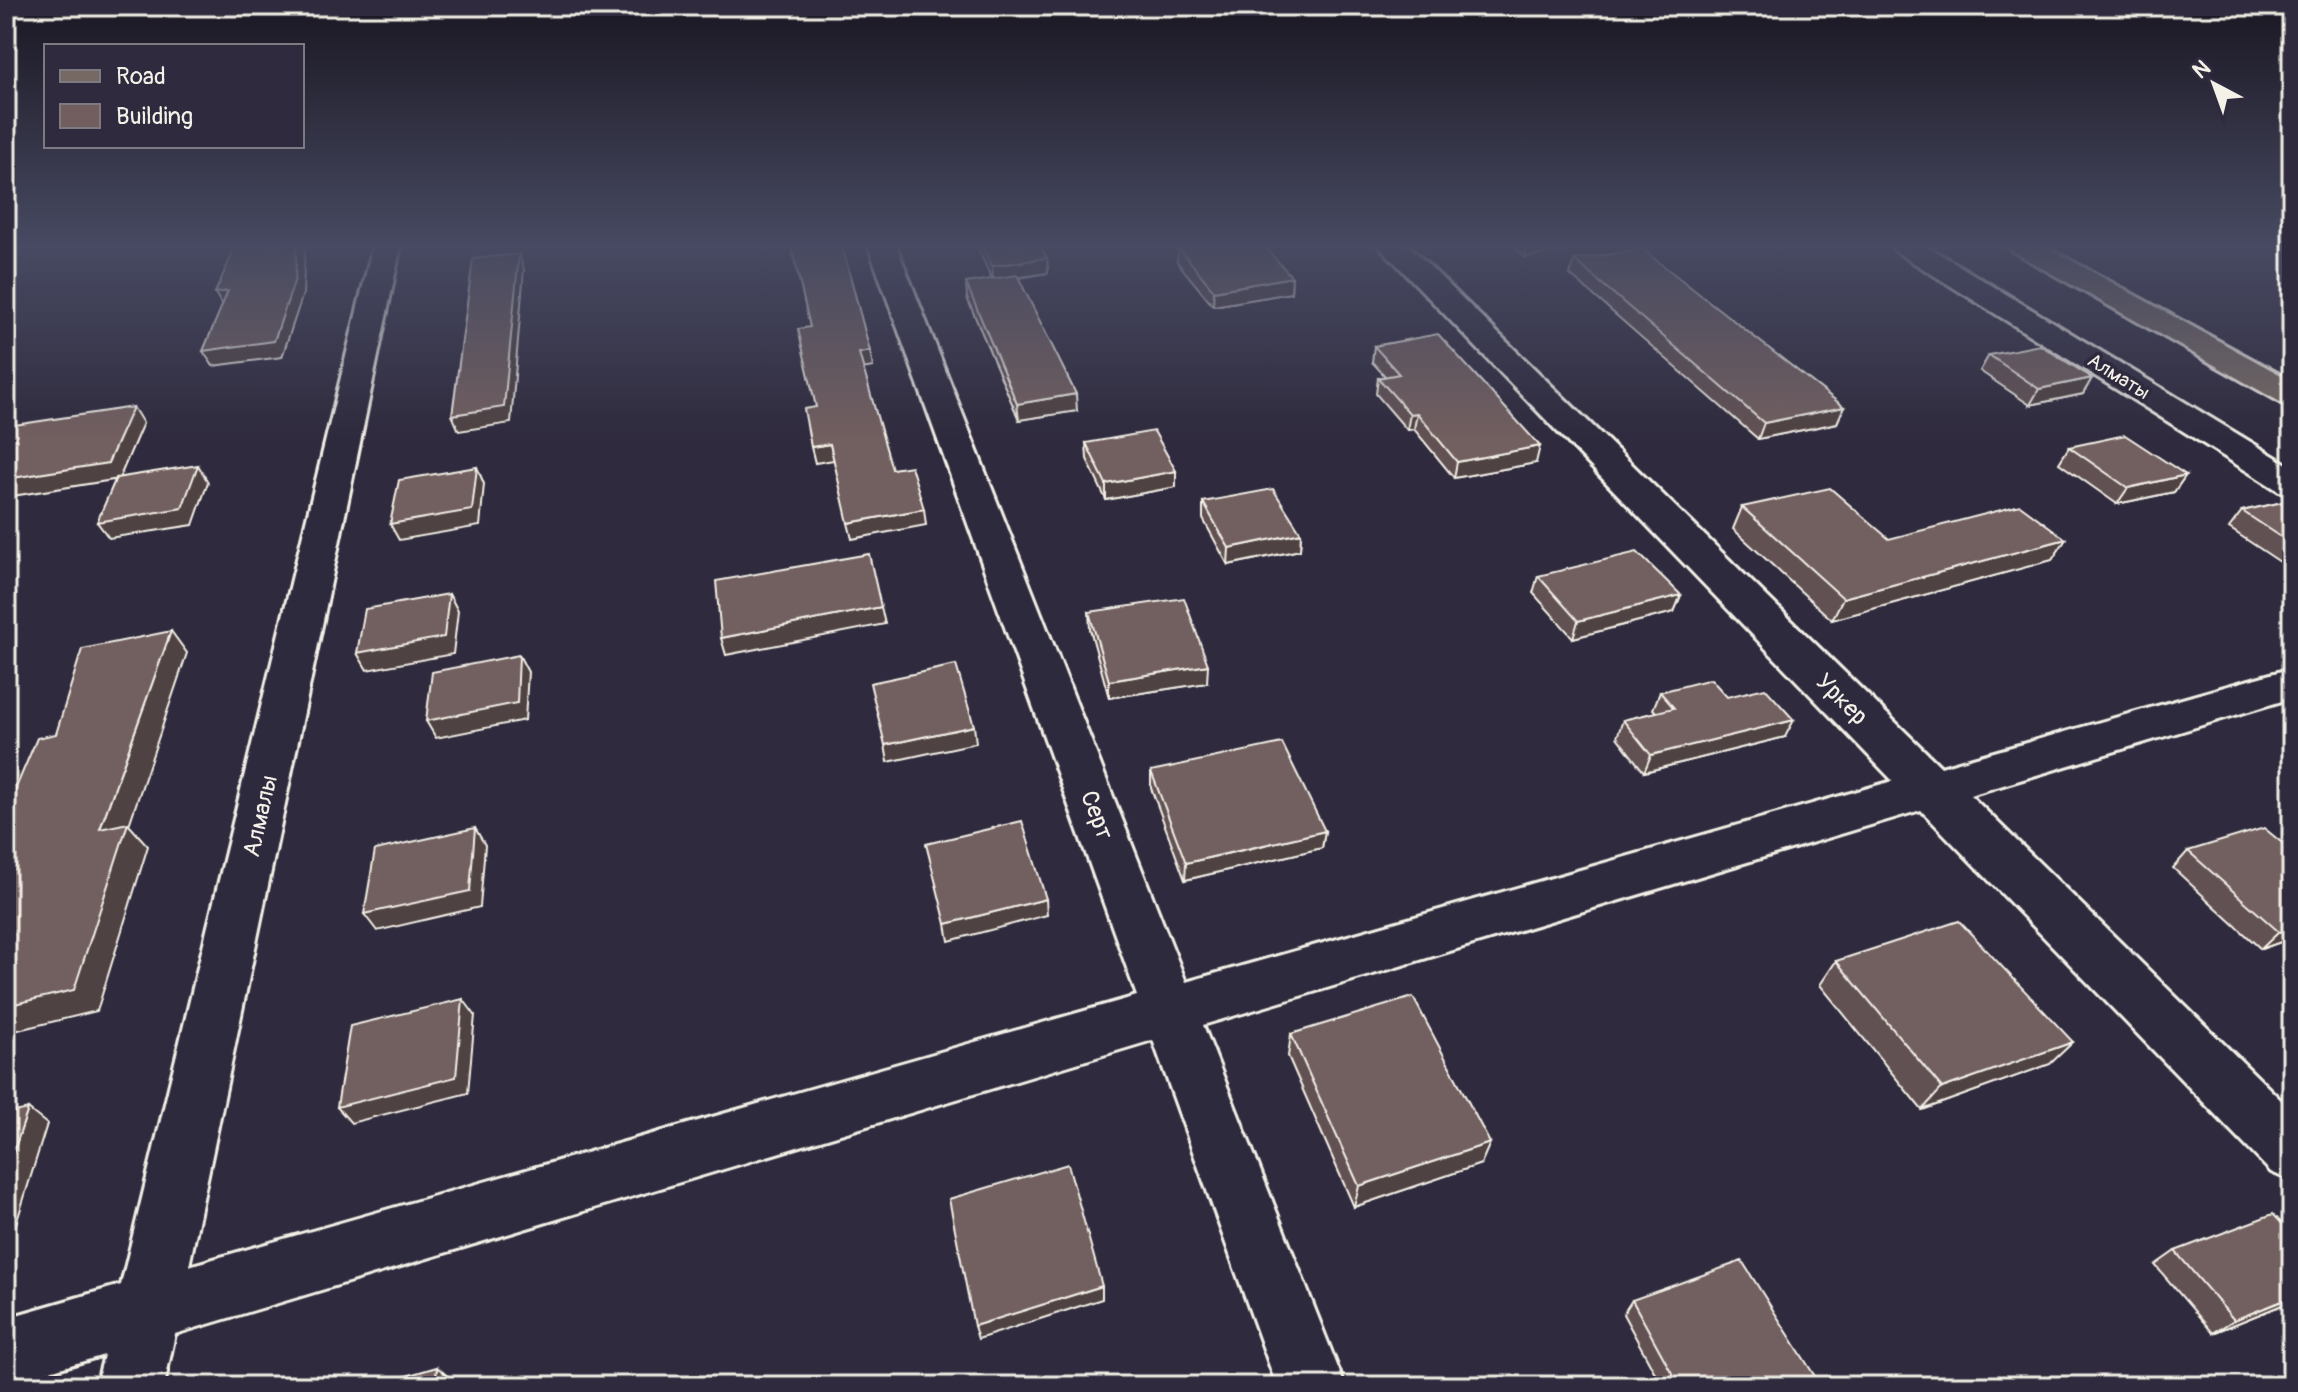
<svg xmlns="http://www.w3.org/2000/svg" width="2298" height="1392" viewBox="0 0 2298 1392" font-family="Pangolin,sans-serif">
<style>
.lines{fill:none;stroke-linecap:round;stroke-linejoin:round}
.minor-casing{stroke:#f4f1e8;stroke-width:6}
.major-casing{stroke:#f4f1e8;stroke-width:6}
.minor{fill:#2f2a3d;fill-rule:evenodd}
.major{fill:#766964;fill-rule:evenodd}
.wall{fill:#625152;stroke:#f4f1e8;stroke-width:2}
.shaded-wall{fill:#504242;stroke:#f4f1e8;stroke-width:2}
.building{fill:#725e5f;stroke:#f4f1e8;stroke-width:2}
.labels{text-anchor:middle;stroke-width:7;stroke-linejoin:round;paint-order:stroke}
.far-street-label{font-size:20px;fill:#f4f1e8;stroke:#2f2a3d}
.street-label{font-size:24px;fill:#f4f1e8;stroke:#2f2a3d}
</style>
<rect width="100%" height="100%" fill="#2f2a3d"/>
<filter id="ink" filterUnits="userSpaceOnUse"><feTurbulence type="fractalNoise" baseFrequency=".0125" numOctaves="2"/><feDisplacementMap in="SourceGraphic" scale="16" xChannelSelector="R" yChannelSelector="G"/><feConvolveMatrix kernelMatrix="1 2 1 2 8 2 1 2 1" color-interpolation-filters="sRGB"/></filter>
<g filter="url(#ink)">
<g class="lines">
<g class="minor-casing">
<g id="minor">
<polygon points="373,245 401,245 189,1266 1137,996 868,245 896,245 1186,982 1893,781 1378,245 1408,245 1941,767 2292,668 2292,698 1970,795 2292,1111 2292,1181 2271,1172 1921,810 1203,1025 1345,1386 1277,1386 1153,1040 175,1334 164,1386 96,1386 104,1355 6,1384 6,1318 121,1285"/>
<polygon points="1891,245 1925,245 2292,467 2292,494 2279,491 1895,251"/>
</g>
</g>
<g class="major-casing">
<polygon id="major" points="2008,245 2043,245 2292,381 2292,405 2280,402 2012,251"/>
</g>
<use href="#minor" class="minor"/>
<use href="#major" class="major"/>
</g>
<g class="wall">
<polygon points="976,245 1040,245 1047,258 1048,273 1019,278 1077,411 1019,420 967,298 966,283 992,279"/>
<polygon points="1512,245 1576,245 1575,249 1525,257"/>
<polygon points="1178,247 1292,277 1291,293 1213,306 1177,262"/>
<polygon points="1574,260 1844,407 1837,423 1758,439 1570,275"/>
<polygon points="1374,346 1536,463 1454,478 1414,429 1407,430 1376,394 1378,378 1385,376 1372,362"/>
<polygon points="1989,355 2092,378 2083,394 2030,405 1980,371"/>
<polygon points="1086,443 1176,471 1176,487 1106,500 1087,459"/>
<polygon points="2069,447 2186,475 2174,492 2117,504 2059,463"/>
<polygon points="2292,500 2292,570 2229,528 2242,511"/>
<polygon points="1203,502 1301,533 1300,550 1228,565 1203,519"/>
<polygon points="1742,507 1889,539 2066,539 2052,560 1832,620 1733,529"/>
<polygon points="1538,576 1681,595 1674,612 1573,638 1533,593"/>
<polygon points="1089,612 1207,683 1109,698 1090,629"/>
<polygon points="1660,692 1727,697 1785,737 1644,772 1617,737 1623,720 1656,712 1653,709"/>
<polygon points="1151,771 1325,831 1322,848 1185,880 1151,788"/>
<polygon points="2188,851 2292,851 2292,938 2261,949 2173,868"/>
<polygon points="1836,961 2073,1042 2050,1064 1922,1110 1820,985"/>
<polygon points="1291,1034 1481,1164 1354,1207 1288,1056"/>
<polygon points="2292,1234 2292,1301 2213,1333 2155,1265 2175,1251"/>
<polygon points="1632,1300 1821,1386 1662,1386 1623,1314"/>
</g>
<g class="shaded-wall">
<polygon points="297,245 305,245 303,294 282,357 213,366 203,351"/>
<polygon points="1528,245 1576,245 1575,249 1525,257"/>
<polygon points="519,254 524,269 511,423 459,431 452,415"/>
<polygon points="1047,258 1048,273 993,281 992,266"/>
<polygon points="1292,277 1291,293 1213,306 1214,291"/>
<polygon points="228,291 224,308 215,293"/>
<polygon points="870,351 873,367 862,369 859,353"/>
<polygon points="2092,378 2083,394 2030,405 2039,389"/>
<polygon points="1076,394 1077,411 1019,420 1017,404"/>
<polygon points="133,407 143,423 119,479 6,497 6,479"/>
<polygon points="1844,407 1837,423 1758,439 1764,423"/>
<polygon points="1417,413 1414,429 1407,430 1410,414"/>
<polygon points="830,444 834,460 815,463 811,447"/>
<polygon points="1540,446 1536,463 1454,478 1457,462"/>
<polygon points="198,465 208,482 193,525 109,538 97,522"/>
<polygon points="477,467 484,484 480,526 399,540 390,524"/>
<polygon points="1176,471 1176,487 1106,500 1106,484"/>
<polygon points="2186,475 2174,492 2117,504 2128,488"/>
<polygon points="924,509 926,525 852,539 848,523"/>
<polygon points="1301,533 1300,550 1228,565 1229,548"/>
<polygon points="2066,539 2052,560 1832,620 1843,598"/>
<polygon points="449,594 458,611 453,654 367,670 357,653"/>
<polygon points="1681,595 1674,612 1573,638 1578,621"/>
<polygon points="881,607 885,624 726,655 721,638"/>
<polygon points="171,631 187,653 129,825 148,846 97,1011 6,1033 6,1006 100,829"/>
<polygon points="519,655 528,672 525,720 436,738 426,721"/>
<polygon points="1208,665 1207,683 1109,698 1109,681"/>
<polygon points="1794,720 1785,737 1644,772 1651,755"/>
<polygon points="974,726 976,743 888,762 885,745"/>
<polygon points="475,828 485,845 480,907 377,931 364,914"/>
<polygon points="1325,831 1322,848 1185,880 1186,863"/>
<polygon points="1046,899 1047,915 949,941 946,924"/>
<polygon points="2292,928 2292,938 2261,949 2279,932"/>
<polygon points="463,999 475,1015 468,1093 351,1123 337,1107"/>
<polygon points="2073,1042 2050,1064 1922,1110 1942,1088"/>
<polygon points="28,1109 47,1124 12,1237 6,1239 6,1174"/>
<polygon points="1490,1143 1481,1164 1354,1207 1359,1186"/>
<polygon points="1102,1286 1102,1299 978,1339 974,1326"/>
<polygon points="2292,1297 2292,1301 2213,1333 2234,1320"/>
<polygon points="437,1367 451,1379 451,1386 435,1386"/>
</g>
<g class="building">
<polygon points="236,245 297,245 295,279 274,341 203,351 228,291 215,293"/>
<polygon points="791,245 842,245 870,351 859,353 892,469 911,466 924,509 848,523 830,444 811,447 804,409 816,407 798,329 810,327"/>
<polygon points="982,245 1040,245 1047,258 992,266"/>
<polygon points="1188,245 1263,245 1292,277 1214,291 1178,247"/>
<polygon points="1642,249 1844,407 1764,423 1574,260"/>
<polygon points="519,254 504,407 452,415 473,259"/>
<polygon points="1017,275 1076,394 1017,404 966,283"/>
<polygon points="1438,334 1540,446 1457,462 1417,413 1410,414 1378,378 1399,374 1374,346"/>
<polygon points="2040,345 2092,378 2039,389 1989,355"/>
<polygon points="133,407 108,463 6,479 6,429 8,426"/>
<polygon points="1154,431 1176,471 1106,484 1086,443"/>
<polygon points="2125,435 2186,475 2128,488 2069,447"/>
<polygon points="198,465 182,508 97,522 116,478"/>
<polygon points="477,467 472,510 390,524 399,480"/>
<polygon points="1830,488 1889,539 2020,505 2066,539 1843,598 1742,507"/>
<polygon points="1273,489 1301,533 1229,548 1203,502"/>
<polygon points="2292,500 2292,544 2242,511"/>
<polygon points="1637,552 1681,595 1578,621 1538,576"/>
<polygon points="869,554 881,607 721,638 716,581"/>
<polygon points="449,594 444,637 357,653 365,609"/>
<polygon points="1184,598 1208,665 1109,681 1089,612"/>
<polygon points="171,631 100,829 128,823 74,990 6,1006 6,811 37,738 56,734 82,649"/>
<polygon points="519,655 517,703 426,721 432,672"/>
<polygon points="956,665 974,726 885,745 870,683"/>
<polygon points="1711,679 1727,697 1765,688 1794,720 1651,755 1623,720 1674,708 1660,692"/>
<polygon points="1282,743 1325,831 1186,863 1151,771"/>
<polygon points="1022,821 1046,899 946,924 926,844"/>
<polygon points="475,828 470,891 364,914 375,850"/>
<polygon points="2264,828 2292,851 2292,928 2279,932 2188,851"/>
<polygon points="1959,921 2073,1042 1942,1088 1836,961"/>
<polygon points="1413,997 1490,1143 1359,1186 1291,1034"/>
<polygon points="463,999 456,1077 337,1107 350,1026"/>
<polygon points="28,1109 6,1174 6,1114"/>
<polygon points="1068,1164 1102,1286 974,1326 949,1199"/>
<polygon points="2273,1214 2292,1234 2292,1297 2234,1320 2175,1251"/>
<polygon points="1742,1261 1821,1386 1679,1386 1632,1300"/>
<polygon points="437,1367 435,1386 372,1386"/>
</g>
</g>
<linearGradient id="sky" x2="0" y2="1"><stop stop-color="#1a1722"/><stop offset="0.56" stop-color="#474a62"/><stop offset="1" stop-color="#474a62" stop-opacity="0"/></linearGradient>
<rect width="2298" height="440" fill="url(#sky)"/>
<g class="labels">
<g class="far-street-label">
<text transform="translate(2119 376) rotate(32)" y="7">Алматы</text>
</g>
<g class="street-label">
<text transform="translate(1842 699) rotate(45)" y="8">Уркер</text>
<text transform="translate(1097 815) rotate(69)" y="8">Серт</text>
<text transform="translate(260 816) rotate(-77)" y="8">Алмалы</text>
</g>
</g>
<rect width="2298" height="1392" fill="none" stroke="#2f2a3d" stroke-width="32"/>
<rect x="16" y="16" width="2266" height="1360" fill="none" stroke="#f4f1e8" stroke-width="3" filter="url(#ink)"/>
<rect x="44" y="44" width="260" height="104" fill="#2f2a3d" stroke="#7e7a81" stroke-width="2"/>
<rect x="60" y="70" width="40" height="12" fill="#766964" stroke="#7e7a81" stroke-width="2"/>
<text x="116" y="84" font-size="24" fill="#f4f1e8">Road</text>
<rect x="60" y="104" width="40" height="24" fill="#725e5f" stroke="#7e7a81" stroke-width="2"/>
<text x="116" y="124" font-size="24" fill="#f4f1e8">Building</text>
<g transform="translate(2214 84) rotate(319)" stroke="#2f2a3d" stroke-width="6" paint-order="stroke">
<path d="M0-6L14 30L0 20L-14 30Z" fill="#f4f1e8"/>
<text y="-12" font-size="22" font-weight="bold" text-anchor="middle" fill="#f4f1e8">N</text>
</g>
</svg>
